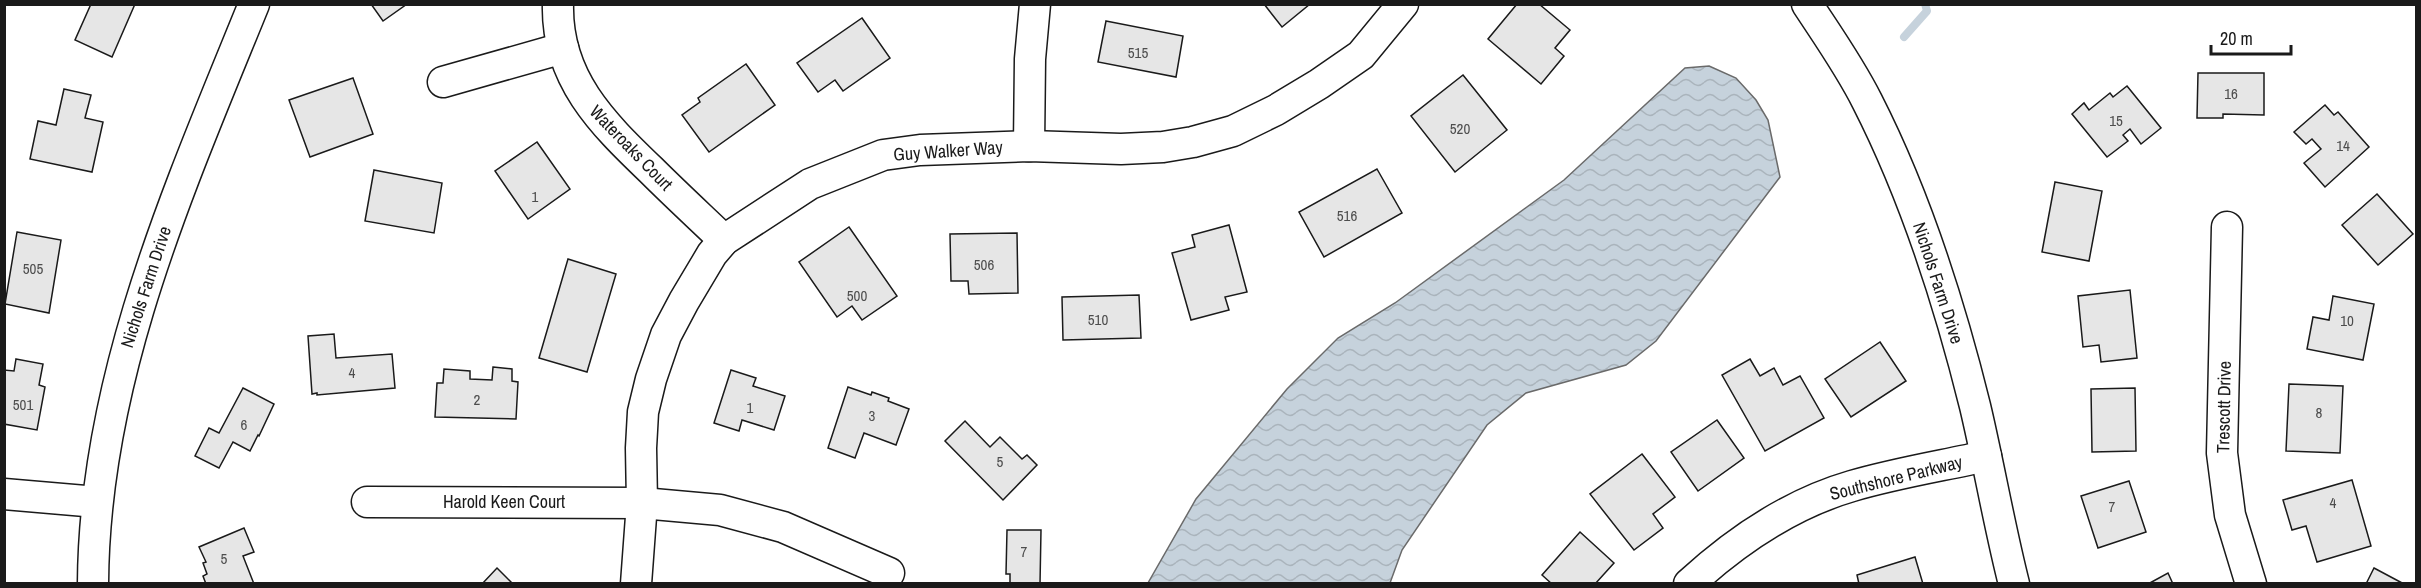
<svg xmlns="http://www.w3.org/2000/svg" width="2421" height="588" viewBox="0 0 2421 588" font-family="'Archivo Narrow',sans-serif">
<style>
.water{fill:url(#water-waves);stroke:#6a6a6a;stroke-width:1.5}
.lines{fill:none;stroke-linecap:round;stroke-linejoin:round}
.stream{stroke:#c6d2dc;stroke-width:8}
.building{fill:#e6e6e6;stroke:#1a1a1a;stroke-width:1.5}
.minor-casing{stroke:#1a1a1a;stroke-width:33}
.minor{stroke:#fff;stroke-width:30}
.labels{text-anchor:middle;stroke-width:4.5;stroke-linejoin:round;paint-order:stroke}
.number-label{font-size:15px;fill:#4d4d4d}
.street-label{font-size:18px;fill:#1a1a1a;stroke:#fff}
</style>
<defs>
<pattern id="water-waves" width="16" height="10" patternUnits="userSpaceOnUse" patternTransform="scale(1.5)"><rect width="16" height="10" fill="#c6d2dc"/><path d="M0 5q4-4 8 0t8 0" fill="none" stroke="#aab4bc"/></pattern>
</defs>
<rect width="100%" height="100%" fill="#fff"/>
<polygon class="water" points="1709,66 1736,78 1756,100 1768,120 1780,177 1656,341 1626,365 1526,393 1487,425 1402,550 1390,583 1148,583 1196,499 1287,389 1338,338 1395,303 1564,180 1685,68"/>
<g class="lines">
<polyline class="stream" points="1904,37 1927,11 1925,4"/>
</g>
<g class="building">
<polygon points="91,4 135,4 112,57 75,40"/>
<polygon points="371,4 407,4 383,21"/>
<polygon points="1264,4 1310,4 1282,27"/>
<polygon points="1517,4 1539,4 1570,30 1555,48 1564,56 1541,84 1488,39"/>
<polygon points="862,18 890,58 843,91 835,80 818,92 797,63"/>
<polygon points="1106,21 1183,36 1176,77 1098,62"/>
<polygon points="746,64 775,105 709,152 682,115 700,102 698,98"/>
<polygon points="2198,73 2264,73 2264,115 2223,114 2223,118 2197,118"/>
<polygon points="1463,75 1507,130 1455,172 1411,116"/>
<polygon points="353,78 373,134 310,157 289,100"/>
<polygon points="2127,86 2161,128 2141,144 2130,129 2123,135 2128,141 2107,157 2072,114 2084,103 2089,110 2110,93 2113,97"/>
<polygon points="64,89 91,95 85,118 103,122 92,172 30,159 38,121 56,125"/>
<polygon points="2325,105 2334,115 2338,112 2369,147 2325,187 2304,163 2321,149 2312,139 2306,144 2294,132"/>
<polygon points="537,142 570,189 528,219 495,171"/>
<polygon points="1377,169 1402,213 1324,257 1299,212"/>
<polygon points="374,170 442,183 434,233 365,221"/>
<polygon points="2055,182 2102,191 2089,261 2042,252"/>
<polygon points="2377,194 2413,234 2378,265 2342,225"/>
<polygon points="1229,225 1247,292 1225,297 1229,310 1191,320 1172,253 1195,247 1192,235"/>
<polygon points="849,227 897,296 862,320 852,306 837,317 799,262"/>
<polygon points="17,232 61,240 49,313 5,304"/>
<polygon points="1017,233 1018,293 969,294 968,281 951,281 950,234"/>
<polygon points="568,259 616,274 587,372 539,358"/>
<polygon points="2130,290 2137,358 2101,362 2099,345 2083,347 2078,296"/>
<polygon points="1139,295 1141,338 1063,340 1062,297"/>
<polygon points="2333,296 2374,304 2363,360 2307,349 2313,317 2329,320"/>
<polygon points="334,334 336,358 392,354 395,388 317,395 317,393 312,394 308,336"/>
<polygon points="1880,342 1906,381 1851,417 1825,379"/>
<polygon points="16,359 43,364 39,385 45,387 37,430 4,424 4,370 14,371"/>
<polygon points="1750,359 1760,376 1774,368 1783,385 1800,376 1824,418 1765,451 1722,375"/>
<polygon points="493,367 512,369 512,381 518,382 516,419 435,417 437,383 443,383 444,369 470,371 470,379 492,380"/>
<polygon points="731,370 756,378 753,386 785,396 774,430 742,420 739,431 714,423"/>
<polygon points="2289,384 2343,386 2340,453 2286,451"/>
<polygon points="848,387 871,395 872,392 889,398 888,401 909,409 896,445 864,433 855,458 828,448"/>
<polygon points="243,388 274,404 259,436 258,435 250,451 233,442 219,468 195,456 209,428 219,433"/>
<polygon points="2135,388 2136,451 2092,452 2091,389"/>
<polygon points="1717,420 1744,458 1698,491 1671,452"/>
<polygon points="965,421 990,447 1000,437 1022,459 1027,455 1037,465 1003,500 945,441"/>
<polygon points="1642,454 1675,497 1653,514 1663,528 1634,550 1590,494"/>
<polygon points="2352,480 2371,546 2317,562 2306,526 2292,530 2283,500"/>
<polygon points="2129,481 2146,532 2098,548 2081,496"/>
<polygon points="244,528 254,552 243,556 254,584 206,584 203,576 207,574 203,563 206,562 199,547"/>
<polygon points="1007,530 1041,530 1040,584 1010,584 1010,574 1006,574"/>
<polygon points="1580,532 1614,563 1595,584 1552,584 1542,575"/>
<polygon points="1915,557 1923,584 1859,584 1857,575"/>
<polygon points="497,568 513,584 482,584"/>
<polygon points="2374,568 2404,584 2366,584"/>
<polygon points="2168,573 2173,584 2148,584"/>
</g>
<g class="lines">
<g class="minor-casing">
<g id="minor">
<path d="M 558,4 C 556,78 602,123 651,170 C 675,194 700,217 724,240"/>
<path d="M 1807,4 C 1828,36 1850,67 1867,101 C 1916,197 1949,301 1975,406 C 1989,465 1999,525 2014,584"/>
<polyline points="443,82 563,48"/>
<polyline points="1029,146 1030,59 1035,4"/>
<polyline points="2227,227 2222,453 2230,515 2251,584"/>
<polyline points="4,494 97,502"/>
<polyline points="367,502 642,503 720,510 783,527 889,573"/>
<path d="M 93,584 C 94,379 178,191 254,4"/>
<polyline points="636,584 642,503 641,448 643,412 651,379 666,335 684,301 712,254 724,240 810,184 883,155 920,150 1029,146 1121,149 1163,147 1193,142 1233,131 1276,110 1319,84 1361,55 1403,4"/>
<path d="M 1689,584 C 1737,540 1790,504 1852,486 C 1896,473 1941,466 1986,456"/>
</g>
</g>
<use href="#minor" class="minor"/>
</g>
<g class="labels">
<g class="number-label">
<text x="1138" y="58">515</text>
<text x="2231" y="99">16</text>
<text x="2116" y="126">15</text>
<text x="1460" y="134">520</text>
<text x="2343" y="151">14</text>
<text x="535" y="202">1</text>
<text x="1347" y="221">516</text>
<text x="984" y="270">506</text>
<text x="33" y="274">505</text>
<text x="857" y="301">500</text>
<text x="1098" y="325">510</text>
<text x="2347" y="326">10</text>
<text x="352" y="378">4</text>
<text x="477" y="405">2</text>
<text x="23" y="410">501</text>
<text x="750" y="413">1</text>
<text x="2319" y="418">8</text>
<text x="872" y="421">3</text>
<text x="244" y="430">6</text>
<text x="1000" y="467">5</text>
<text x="2333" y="508">4</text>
<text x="2112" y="512">7</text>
<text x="1024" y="557">7</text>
<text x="224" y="564">5</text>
</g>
<g class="street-label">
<text transform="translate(631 148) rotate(46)" y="6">Wateroaks Court</text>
<text transform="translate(948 151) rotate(-4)" y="6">Guy Walker Way</text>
<text transform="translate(1938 283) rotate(72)" y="6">Nichols Farm Drive</text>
<text transform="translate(146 287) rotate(-72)" y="6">Nichols Farm Drive</text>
<text transform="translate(2224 407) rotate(-89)" y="6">Trescott Drive</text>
<text transform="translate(1896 478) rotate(-14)" y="6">Southshore Parkway</text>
<text x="504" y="508">Harold Keen Court</text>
</g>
</g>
<rect width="2421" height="588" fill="none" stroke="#1a1a1a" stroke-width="12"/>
<path d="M2211 45v9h80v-9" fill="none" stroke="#1a1a1a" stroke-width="3"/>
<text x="2220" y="45" font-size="18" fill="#1a1a1a" stroke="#ffffff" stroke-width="4.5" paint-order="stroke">20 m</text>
</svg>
